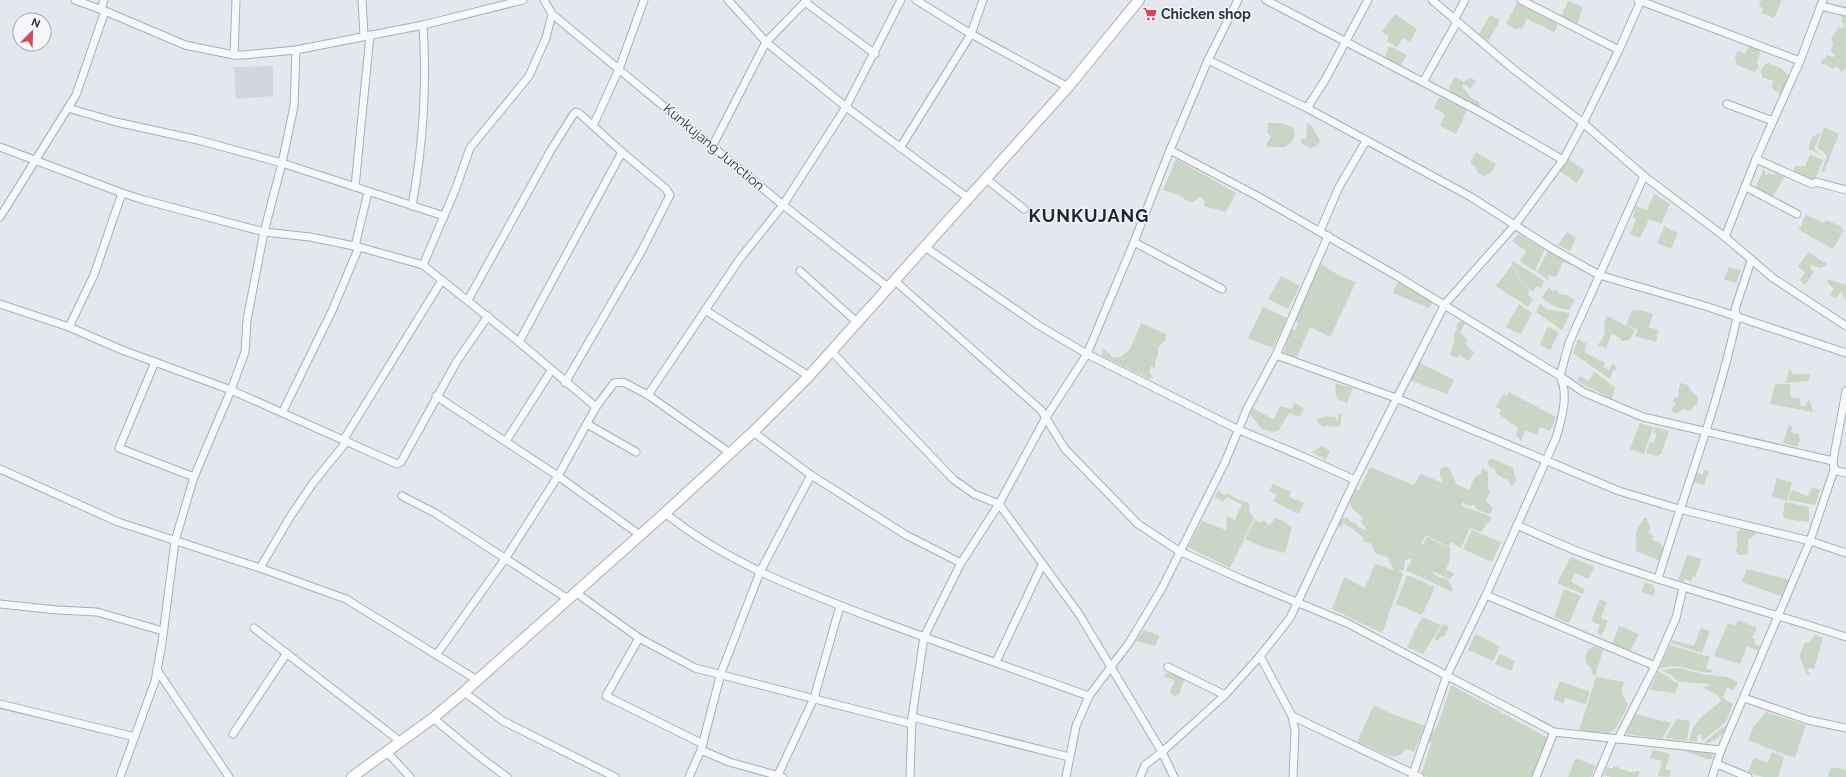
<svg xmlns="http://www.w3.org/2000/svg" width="1846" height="777" font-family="Raleway,sans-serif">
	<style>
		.built { fill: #d2d6de }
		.green { fill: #c9d6c5 }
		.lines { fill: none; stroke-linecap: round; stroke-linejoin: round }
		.street-casing { stroke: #a9aeb7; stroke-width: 9 }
		.secondary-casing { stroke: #a9aeb7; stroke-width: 12 }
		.street { stroke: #f7f8fa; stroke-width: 7 }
		.secondary { stroke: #fff; stroke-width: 10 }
		.labels { text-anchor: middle; stroke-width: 3; stroke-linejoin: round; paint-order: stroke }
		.poi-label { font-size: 14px; font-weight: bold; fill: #2b3445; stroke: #f4f6f9; text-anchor: start }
		.street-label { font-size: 14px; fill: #2b3445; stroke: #f4f6f9 }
		.district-label { font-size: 18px; font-weight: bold; letter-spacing: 1px; fill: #1d2536; stroke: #f4f6f9 }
	</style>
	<rect width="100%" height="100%" fill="#e4e7ec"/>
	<polygon class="built" points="273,66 273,96 236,99 234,67"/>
	<g class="green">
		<polygon points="1761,0 1782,0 1774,18 1762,13 1763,8 1759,7"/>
		<polygon points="1568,1 1583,7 1577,25 1561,17"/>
		<polygon points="1517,3 1558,24 1554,33 1540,24 1539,25 1527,19 1522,29 1519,27 1517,30 1506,24"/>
		<polygon points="1395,14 1417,29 1410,42 1403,38 1397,47 1387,41 1389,36 1382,32"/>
		<polygon points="1490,15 1500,20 1488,41 1479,34"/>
		<polygon points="1842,16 1846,16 1846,68 1842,72 1836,66 1833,69 1827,65 1821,64 1821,62 1827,55 1833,57 1835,56 1831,51 1833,43 1831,39 1838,28 1845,27 1841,20"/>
		<polygon points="1753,45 1761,50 1757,61 1759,68 1754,72 1737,65 1735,56 1738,51 1745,54 1749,46"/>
		<polygon points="1389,46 1407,55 1400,67 1384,59"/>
		<polygon points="1767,63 1781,68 1790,77 1781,94 1773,90 1772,86 1774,81 1762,77 1761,70"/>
		<polygon points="1455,77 1464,82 1469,78 1475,80 1476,82 1470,88 1464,84 1462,86 1471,98 1479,102 1480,108 1477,110 1465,109 1467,110 1456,134 1440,126 1445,114 1434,108 1439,97 1462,107 1449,94 1450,86"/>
		<path d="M1268 123H1281L1292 127C1298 136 1293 142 1285 147H1268L1266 144 1271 137 1267 132Z"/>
		<polygon points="1307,123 1311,125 1320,141 1319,144 1311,148 1301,143 1301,139 1306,139"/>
		<path d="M1823 127 1839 134 1824 172 1821 171 1827 157 1824 152 1818 149C1817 141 1824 135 1823 127Z"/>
		<polygon points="1821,133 1814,149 1822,155 1808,149 1812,137"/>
		<polygon points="1476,152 1496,164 1491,173 1487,174 1486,177 1477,172 1476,167 1470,163"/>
		<polygon points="1810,155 1823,160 1814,181 1793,172 1795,166 1805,166"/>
		<path d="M1176 159 1236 193 1226 212 1204 206 1205 201 1200 197 1193 202C1184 201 1184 197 1179 195 1173 193 1169 192 1163 190Z"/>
		<polygon points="1568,159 1585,170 1577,183 1560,171"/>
		<polygon points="1764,168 1766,175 1769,173 1774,175 1775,173 1784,177 1773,197 1756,187"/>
		<polygon points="1654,194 1670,204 1661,224 1649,219 1640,238 1630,234 1636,219 1633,218 1636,206 1647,210"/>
		<polygon points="1806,215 1824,223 1826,220 1842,227 1841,228 1844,230 1833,249 1798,229 1802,226 1802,222"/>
		<polygon points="1665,225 1667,228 1678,233 1671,249 1657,243"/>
		<polygon points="1567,232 1576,238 1570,251 1558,245"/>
		<polygon points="1519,234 1545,249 1535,271 1520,261 1526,251 1512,241"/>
		<polygon points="1548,251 1575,265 1575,266 1563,262 1556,277 1547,275 1550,281 1537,272"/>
		<polygon points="1808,252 1827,264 1821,268 1811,265 1810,269 1814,272 1805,285 1800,280 1805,272 1798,267"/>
		<path d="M1513 261 1544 281 1541 288 1537 286 1533 291C1521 287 1517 272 1511 262Z"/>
		<polygon points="1321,264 1340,276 1356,282 1330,337 1310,327 1297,357 1284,353 1286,344 1292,330 1296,330 1298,322 1294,319 1295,313"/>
		<polygon points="1512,265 1519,279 1529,291 1528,295 1533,299 1528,307 1496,286"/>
		<polygon points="1729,267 1741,270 1736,283 1724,279"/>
		<polygon points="1281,276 1300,286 1288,309 1268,299"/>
		<polygon points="1829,279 1846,285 1846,299 1842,297 1844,294 1841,292 1835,298 1830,295 1834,289 1827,282"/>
		<polygon points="1398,281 1433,302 1429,308 1393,293"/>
		<path d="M1549 287 1553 292 1556 289 1559 294 1567 295 1575 300 1569 310C1559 308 1549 306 1542 297Z"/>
		<polygon points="1519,304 1532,313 1521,334 1515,332 1506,327"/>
		<polygon points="1540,304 1546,309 1570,313 1562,330 1536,312"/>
		<polygon points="1263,307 1287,318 1273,348 1248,338"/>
		<polygon points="1632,310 1645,311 1653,314 1649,327 1658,330 1656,342 1635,336 1638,330 1626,325"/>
		<path d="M1607 316 1635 330C1631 338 1630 341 1621 341L1620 338 1612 334 1606 348 1598 345 1605 334 1604 324Z"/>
		<polygon points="1460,321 1465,323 1460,333 1467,339 1467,346 1474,352 1469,361 1459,355 1457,358 1450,355 1454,341 1454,334 1457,330 1456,326"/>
		<polygon points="1141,323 1166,334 1166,339 1158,348 1158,357 1155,361 1155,368 1151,366 1149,372 1152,377 1149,379 1102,356 1103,349 1109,353 1113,358 1122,356 1130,349"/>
		<polygon points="1548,326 1559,333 1550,350 1540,345"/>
		<polygon points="1578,339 1587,344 1584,352 1605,363 1603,367 1609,370 1613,363 1616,367 1616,370 1613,370 1610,379 1573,353"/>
		<polygon points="1418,362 1454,380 1447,394 1410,380"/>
		<polygon points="1790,368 1793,374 1811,374 1808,381 1785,383"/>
		<polygon points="1594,372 1615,387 1612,399 1577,381 1580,376 1589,381"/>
		<polygon points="1336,383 1353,388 1347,403 1337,399 1335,389"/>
		<polygon points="1680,383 1688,385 1690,390 1698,397 1697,405 1694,405 1691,411 1684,409 1675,414 1671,410 1676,404 1673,402 1675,397 1678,397"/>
		<polygon points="1775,384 1790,384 1791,398 1799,398 1801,406 1806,406 1809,399 1813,412 1770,404"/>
		<polygon points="1509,392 1556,417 1550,431 1540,427 1537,435 1525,430 1521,441 1516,435 1518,428 1499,414 1501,410 1496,407 1503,394 1507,396"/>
		<polygon points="1294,403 1304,408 1300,417 1289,413 1279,430 1274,432 1262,429 1250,414 1253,408 1274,420 1280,406 1292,409"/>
		<polygon points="1339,414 1342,414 1340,427 1327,426 1324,427 1320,425 1316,419 1327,416 1336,417 1337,422"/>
		<polygon points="1640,423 1653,427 1644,454 1630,449"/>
		<polygon points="1789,424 1793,428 1791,432 1799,434 1800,440 1797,447 1783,443"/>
		<polygon points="1655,427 1669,431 1661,454 1657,456 1646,453 1650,442 1653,443 1657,434 1653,432"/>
		<polygon points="1322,446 1330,451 1325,461 1323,458 1312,452"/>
		<polygon points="1491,458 1513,468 1516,481 1513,485 1511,486 1508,480 1497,475 1495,469 1489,466 1487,462"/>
		<path d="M1446 466 1450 469 1456 484 1469 490 1475 477 1481 474 1482 468 1488 472V488L1490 492 1486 500 1493 509 1491 513 1488 514 1476 509 1474 504 1470 506 1462 502V506L1492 517 1481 532 1470 528 1461 548 1451 542 1449 547 1426 535 1421 543 1423 545 1427 537 1450 548V559L1446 570 1455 574 1449 579 1430 570 1435 575 1448 580 1453 589 1452 592 1406 570 1412 559 1409 558 1405 561 1404 570 1399 571 1403 574 1382 633 1332 609 1344 577 1365 588 1375 564 1394 570 1387 557 1375 553 1372 544 1363 541 1364 538C1362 535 1347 525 1343 523L1342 527 1338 526V524L1341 518H1348L1351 522 1356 523 1357 526 1365 530 1366 527 1361 522 1363 518 1353 509 1348 500 1354 490H1359L1370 467 1414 485 1420 474 1443 483 1440 476V469Z"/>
		<polygon points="1704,470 1709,471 1704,485 1693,482 1697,473 1703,475"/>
		<polygon points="1777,478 1792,483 1787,501 1772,496"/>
		<polygon points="1273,484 1291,492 1289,497 1304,503 1299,514 1273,501 1277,494 1269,491"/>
		<polygon points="1812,487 1820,490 1815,505 1788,500 1792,490 1808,496"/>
		<polygon points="1218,490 1224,495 1228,493 1236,499 1249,503 1250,513 1254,518 1230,568 1188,547 1202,521 1226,530 1227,516 1235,520 1242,504 1226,497 1223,502 1215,497"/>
		<polygon points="1785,502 1809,507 1809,522 1785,519 1783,515"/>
		<polygon points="1256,518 1258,522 1264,521 1269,525 1276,518 1292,526 1285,553 1263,547 1245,539"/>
		<polygon points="1644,518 1646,518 1651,529 1648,531 1653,536 1652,540 1659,542 1665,548 1660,561 1636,551 1636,532"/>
		<polygon points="1742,528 1758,532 1748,540 1748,554 1738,555 1735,549 1737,547 1737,532"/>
		<polygon points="1472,530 1501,542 1492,562 1463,549"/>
		<polygon points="1687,555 1702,559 1695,577 1693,576 1691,581 1685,579 1683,582 1678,580"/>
		<polygon points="1571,557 1594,567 1589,579 1575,573 1571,582 1585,589 1583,594 1557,583"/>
		<polygon points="1747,569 1790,580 1783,597 1742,582"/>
		<polygon points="1407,575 1435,587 1422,615 1396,604"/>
		<polygon points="1645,582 1653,585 1655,591 1653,596 1641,592"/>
		<polygon points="1564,589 1581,596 1569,623 1554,617"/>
		<polygon points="1600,599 1607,602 1601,618 1608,621 1602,635 1597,633 1600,625 1591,621"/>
		<polygon points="1422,617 1441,625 1423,654 1407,647"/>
		<polygon points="1738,620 1757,628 1752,638 1756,640 1754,644 1760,646 1758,651 1747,646 1740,664 1714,656 1728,623 1735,626"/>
		<polygon points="1443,624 1449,627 1444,637 1441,636 1438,641 1434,639"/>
		<polygon points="1619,626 1639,634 1630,651 1612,643"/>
		<polygon points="1701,628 1710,631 1702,653 1671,643 1673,640 1694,646"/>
		<polygon points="1144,630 1160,636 1155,646 1136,641"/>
		<polygon points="1475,634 1500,646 1493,661 1468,650"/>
		<polygon points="1814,635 1823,638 1814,669 1810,668 1807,670 1811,676 1807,674 1799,656 1805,642 1810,642"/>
		<polygon points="1670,645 1710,657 1706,669 1713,670 1711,673 1701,672 1678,666 1659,668"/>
		<polygon points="1594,646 1603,650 1595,676 1592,674 1592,669 1587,664 1585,657 1588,650"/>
		<polygon points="1500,654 1515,661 1511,671 1495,664"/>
		<path d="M1680 668 1701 674 1727 677 1738 682 1733 691 1727 687 1723 698 1733 704 1726 722 1702 741V734L1697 736V742L1689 741C1694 718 1705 715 1721 701L1718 695 1703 688 1712 684 1678 682 1673 676 1661 670Z"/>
		<path d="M1658 671C1666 675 1671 680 1679 684L1675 693 1650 690Z"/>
		<polygon points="1166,673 1178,674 1185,678 1179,694 1175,696 1171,694 1170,690 1175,682 1171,679 1166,678 1164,676"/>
		<path d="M1596 677 1624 682 1621 690 1628 706C1611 739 1615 734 1579 731Z"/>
		<polygon points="1560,681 1590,692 1586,704 1566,698 1563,703 1553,699"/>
		<polygon points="1451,685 1548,738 1533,777 1428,777 1421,774 1431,744 1428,741 1430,734 1437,727"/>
		<path d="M1374 705C1390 715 1408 719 1425 726L1414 752 1406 748 1402 754 1392 757 1357 742Z"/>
		<polygon points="1766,712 1806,725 1795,757 1785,755 1748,740 1754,726"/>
		<polygon points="1635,714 1671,723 1662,739 1626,734"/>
		<path d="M1731 715 1734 716C1728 730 1720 740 1705 744V742L1728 723Z"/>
		<polygon points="1677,719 1690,721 1687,741 1665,738"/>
		<polygon points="1653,750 1670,754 1665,769 1671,771 1669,777 1658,776 1662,761 1650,758"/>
		<polygon points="1684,751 1710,752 1713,755 1712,759 1707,759"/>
		<polygon points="1772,752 1784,757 1778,777 1763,777 1748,772 1754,758 1767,763"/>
		<polygon points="1576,758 1595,766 1591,777 1568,777"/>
		<polygon points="1614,766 1630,772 1640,771 1638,777 1611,777 1604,775 1607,767 1612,769"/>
		<polygon points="1831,767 1846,770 1846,777 1828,777"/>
	</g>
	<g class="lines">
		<defs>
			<g id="street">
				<polyline points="75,0 105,11 185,45 234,55 244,55 296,50 423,25 523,0"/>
				<polyline points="362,0 364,35"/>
				<polyline points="544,0 552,14 783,205 889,288"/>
				<polyline points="728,0 766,42 846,107 968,198"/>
				<polyline points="916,0 971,34 1068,87"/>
				<polyline points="1266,0 1482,113 1563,160"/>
				<polyline points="1432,0 1512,68 1583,123 1644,176 1725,237 1773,278 1846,326"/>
				<polyline points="1521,0 1619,50"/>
				<polyline points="1638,0 1800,61"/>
				<polyline points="805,2 875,54"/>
				<polyline points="1821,6 1846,12"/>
				<polyline points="101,9 104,0"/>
				<polyline points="1454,20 1465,0"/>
				<polyline points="234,55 236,0"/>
				<polyline points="1208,60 1307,108 1471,197 1551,248 1599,275 1705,306 1846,353"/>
				<polyline points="1423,82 1457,22"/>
				<polyline points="1727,104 1773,121"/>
				<polyline points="68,108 116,122 198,140 282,163 444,216"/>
				<polyline points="1307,108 1325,80 1368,0"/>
				<polyline points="593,126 619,69 644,0"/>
				<polyline points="713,145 766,42 807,0"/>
				<polyline points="0,147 122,193 144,200 264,232 310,237 359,247 423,265 519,342 596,407 614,383 623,382 648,395 730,453"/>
				<polyline points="900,148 971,34 983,0"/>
				<polyline points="1170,150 1259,197 1397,276 1560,376 1583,392 1643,417 1833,461"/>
				<polyline points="1756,159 1812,184 1816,182 1846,190"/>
				<polyline points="985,178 1024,209"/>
				<polyline points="355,187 370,35"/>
				<polyline points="1746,187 1797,214"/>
				<path d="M412 206C423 146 427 85 423 25"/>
				<polyline points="0,217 76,95 105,11"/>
				<polyline points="1320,231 1339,187 1366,141"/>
				<polyline points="1725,237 1756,159 1800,61 1823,0"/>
				<polyline points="1134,242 1222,289"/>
				<polyline points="355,246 368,192"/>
				<polyline points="925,247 1038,325 1087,354 1237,429 1304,457 1355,480"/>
				<polyline points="423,265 456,188 470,148 529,76 546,38 552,14"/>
				<polyline points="800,271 858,323"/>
				<polyline points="895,281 1041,410 1065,449 1138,524 1179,551 1241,579 1347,623 1554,732 1721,750"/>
				<polyline points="468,300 551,150 573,115 576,112 579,113 622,152 666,189 670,195 640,254 565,383"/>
				<polyline points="0,304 69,327 122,350 231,390 397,464 401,462 457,361 488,316"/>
				<polyline points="705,310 809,376"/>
				<polyline points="69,327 94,275 122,193"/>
				<polyline points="519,342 622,152"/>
				<polyline points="832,352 953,479 974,494 999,504 1079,614 1162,752 1174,777"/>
				<polyline points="1276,355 1328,236"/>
				<polyline points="155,362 119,448 194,477"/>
				<polyline points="648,395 739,260 783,205 846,107 901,0"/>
				<polyline points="436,396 558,476 640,535"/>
				<polyline points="283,411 332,311 359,247"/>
				<polyline points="587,424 636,452"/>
				<polyline points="753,432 811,475 906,535 961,563"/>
				<polyline points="344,439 442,280"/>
				<polyline points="506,441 551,371"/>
				<polyline points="0,469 118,522 260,568 346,599 477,680"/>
				<polyline points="1834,470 1846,473"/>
				<polyline points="402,496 435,513 568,599"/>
				<path d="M665 513C727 563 804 592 878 620 948 646 1019 671 1089 696"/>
				<path d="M1517 525C1542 536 1567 548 1593 557 1676 587 1762 610 1846 637"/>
				<polyline points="260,568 290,517 313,483 347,441"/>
				<path d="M1658 579C1684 492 1718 407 1737 317L1735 309 1751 261"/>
				<polyline points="575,592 639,638 695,668 912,724"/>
				<polyline points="1486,595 1655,666"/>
				<polyline points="0,604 57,610 97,612 163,631"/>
				<polyline points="254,628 401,742"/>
				<polyline points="639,638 606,696 703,744"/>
				<polyline points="437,654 505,559 558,476 596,407"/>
				<polyline points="1260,656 1292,716 1295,731 1293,777"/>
				<polyline points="996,662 1042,565"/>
				<polyline points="1168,667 1225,695"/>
				<polyline points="157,670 229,777"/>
				<polyline points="464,692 503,721 615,777"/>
				<polyline points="1744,698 1808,720 1846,728"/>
				<polyline points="0,704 135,737"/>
				<polyline points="1292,716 1420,777"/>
				<polyline points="912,717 1069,757"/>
				<polyline points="433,718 480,757 507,777"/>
				<polyline points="233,734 287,653"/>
				<polyline points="1618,739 1655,666 1676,618 1683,588"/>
				<polyline points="701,750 729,762 783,777"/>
				<polyline points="387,752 410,777"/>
				<polyline points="1717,764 1748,777"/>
				<polyline points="120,777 155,681 162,643 175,541 194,477 231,390 245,352 247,320 264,232 282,163 294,106 296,50"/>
				<polyline points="689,777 701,750 721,673 760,572 811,475"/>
				<polyline points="777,777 814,698 840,606"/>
				<polyline points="910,777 912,717 924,637 961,563 999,504 1045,419 1087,354 1134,242 1170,150 1208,60 1238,0"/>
				<polyline points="1066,777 1076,726 1089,696 1129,643 1162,588 1225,462 1247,409 1276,355 1396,398 1619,491 1679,509 1810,541 1846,553"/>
				<polyline points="1140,777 1145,765 1162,752 1225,695 1260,656 1290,618 1355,480 1445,304 1515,225 1563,160 1583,123 1619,50 1641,0"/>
				<path d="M1412 777 1447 675 1486 595 1556 438C1562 418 1569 395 1560 376L1569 343 1644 176"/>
				<polyline points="1536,777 1554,732"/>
				<polyline points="1597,777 1613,739"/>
				<polyline points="1712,777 1721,750 1810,541 1834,470 1833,461 1846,391"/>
			</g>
			<polyline id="secondary" points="352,777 433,718 464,692 665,513 753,432 809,376 1068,87 1139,0"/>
		</defs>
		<use href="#street" class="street-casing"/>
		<use href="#secondary" class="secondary-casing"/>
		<use href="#street" class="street"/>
		<use href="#secondary" class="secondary"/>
	</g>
	<defs>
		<symbol id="supermarket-bare" viewBox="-9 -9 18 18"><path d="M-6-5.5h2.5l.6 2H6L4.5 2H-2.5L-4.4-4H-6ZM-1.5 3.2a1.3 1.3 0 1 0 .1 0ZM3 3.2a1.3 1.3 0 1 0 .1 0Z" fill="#d1495b" stroke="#f4f6f9" stroke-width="2.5" paint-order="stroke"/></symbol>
	</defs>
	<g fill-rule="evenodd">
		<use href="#supermarket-bare" x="1140" y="4" width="20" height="20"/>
	</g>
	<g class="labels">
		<g class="poi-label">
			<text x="1161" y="19">Chicken shop</text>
		</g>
		<g class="street-label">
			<text transform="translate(714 147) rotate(40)" y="5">Kunkujang Junction</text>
		</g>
		<g class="district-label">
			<text x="1089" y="222">KUNKUJANG</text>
		</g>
	</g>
	<g transform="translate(32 32) rotate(23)"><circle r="19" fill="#f4f6f9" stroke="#a4a8b1"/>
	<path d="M0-3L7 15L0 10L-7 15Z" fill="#d1495b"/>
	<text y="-6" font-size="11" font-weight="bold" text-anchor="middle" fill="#2b3445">N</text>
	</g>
</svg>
